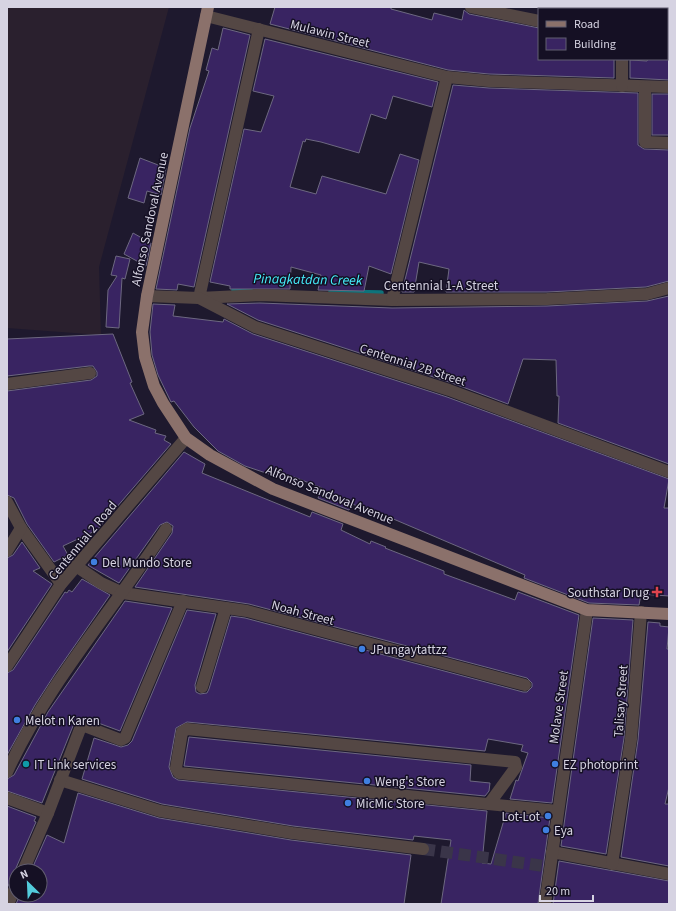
<svg xmlns="http://www.w3.org/2000/svg" width="676" height="911" font-family="'Source Sans 3',sans-serif">
	<style>
		.industrial { fill: #2a202e }
		.lines { fill: none; stroke-linecap: round; stroke-linejoin: round }
		.stream { stroke: #0d737b; stroke-width: 5.5 }
		.building { fill: #392462; stroke: #6d6881 }
		.minor-tunnel { stroke: #3a3549; stroke-width: 12; stroke-dasharray: 12 6; stroke-linecap: butt }
		.minor { stroke: #544744; stroke-width: 12 }
		.major { stroke: #8b716b; stroke-width: 12 }
		.shop-dot { fill: #3f7fe0; stroke: #151024; stroke-width: 1.5 }
		.health-dot { fill: #e0444e; stroke: #151024; stroke-width: 1.5 }
		.culture-dot { fill: #0f9aa8; stroke: #151024; stroke-width: 1.5 }
		.labels { text-anchor: middle; stroke-width: 3; stroke-linejoin: round; paint-order: stroke }
		.street-label { font-size: 13px; fill: #d6d3e2; stroke: #151024 }
		.poi-label { font-size: 13px; fill: #d6d3e2; stroke: #151024; text-anchor: start }
		.water-label { font-size: 14px; font-style: italic; fill: #46f0fd; stroke: #151024 }
	</style>
	<rect width="100%" height="100%" fill="#1e192e"/>
	<polygon class="industrial" points="7,7 169,7 99,267 101,335 7,328"/>
	<g class="lines">
		<g class="stream">
			<polyline points="234,290 250,290"/>
			<polyline points="331,292 381,293"/>
		</g>
	</g>
	<g class="building">
		<polygon points="275,7 391,7 391,9 432,20 434,13 462,20 464,10 469,14 539,28 539,59 614,59 614,78 489,74 448,70 270,24"/>
		<polygon points="223,28 250,35 194,287 178,284 177,290 156,289 190,128 209,71 206,70 212,48 218,50"/>
		<polygon points="265,39 438,82 432,107 393,96 386,119 371,114 359,153 321,142 306,139 305,142 303,141 290,187 316,194 322,176 386,194 400,154 419,160 391,274 369,266 364,291 318,290 321,275 291,267 290,289 230,289 230,286 210,282 244,129 261,132 274,96 253,91"/>
		<polygon points="648,59 669,59 669,80 630,78 630,60 647,61"/>
		<polygon points="453,85 489,88 638,93 638,145 644,149 669,150 669,281 646,287 547,292 446,292 449,269 419,262 414,292 402,292"/>
		<rect x="652" y="94" width="17" height="41"/>
		<polygon points="140,158 166,168 161,195 147,191 144,203 128,198"/>
		<polygon points="133,233 151,243 146,266 124,254"/>
		<polygon points="116,256 130,259 125,279 122,278 119,328 106,327 108,290 117,276 111,275"/>
		<polygon points="669,296 669,464 558,423 559,396 557,396 556,360 523,359 508,404 452,383 258,320 227,304 260,303 392,308 547,306 647,301"/>
		<polygon points="153,304 175,305 173,316 223,322 224,319 253,334 447,397 669,479 664,508 669,508 669,596 641,594 639,605 589,603 524,578 525,575 384,515 352,504 349,510 318,498 322,488 294,477 293,482 245,466 218,451 194,427 174,401 171,402 158,375 152,355 150,332"/>
		<polygon points="113,334 132,382 130,383 144,414 129,420 156,430 155,433 166,436 164,440 171,444 97,530 63,546 68,555 54,562 27,524 14,498 7,495 7,391 91,380 97,376 97,372 93,366 89,366 7,376 7,339"/>
		<polygon points="184,452 205,464 202,473 310,517 312,512 343,524 341,530 370,544 371,541 386,547 385,548 444,571 444,574 515,600 518,592 579,615 552,803 510,799 516,780 518,781 528,753 521,751 523,745 488,739 485,751 187,722 176,728 169,767 173,777 178,780 487,811 482,863 491,864 506,813 550,818 538,904 441,904 451,840 414,836 413,840 293,826 162,804 82,779 94,738 121,747 128,745 132,741 187,610 216,614 195,685 196,692 200,694 207,693 209,689 231,616 245,618 523,692 527,692 532,687 532,683 527,678 249,604 135,587 172,533 173,526 167,522 160,525 119,583 91,567 88,565"/>
		<polygon points="22,542 40,568 33,571 52,584 7,652 7,558 13,555"/>
		<polygon points="82,579 110,595 55,674 35,705 7,755 7,673 13,670 65,592 67,593 69,590 72,592"/>
		<polygon points="125,601 172,608 120,731 90,720 81,719 73,726 42,803 7,791 7,779 14,775 48,712"/>
		<polygon points="593,618 633,620 624,738 606,854 561,846"/>
		<polygon points="648,622 660,623 660,626 669,627 667,649 669,649 669,787 665,804 669,804 669,866 621,857 638,740"/>
		<polygon points="189,737 471,765 470,781 490,783 489,791 485,796 184,766"/>
		<polygon points="78,793 159,818 291,840 411,855 404,904 16,904 20,895 40,895 40,871 31,871 47,835 64,843"/>
		<polygon points="7,806 36,817 34,821 36,822 16,868 16,879 11,880 7,888"/>
		<polygon points="559,861 669,881 669,904 553,904"/>
	</g>
	<g class="lines">
		<polyline class="minor-tunnel" points="423,849 544,866"/>
		<g class="minor">
			<polyline points="471,7 539,21"/>
			<polyline points="623,9 623,7"/>
			<polyline points="206,16 447,77 489,81 669,87"/>
			<polyline points="259,29 199,298 260,295 392,300 547,299 647,294 669,288"/>
			<polyline points="667,37 669,37"/>
			<polyline points="622,59 622,86"/>
			<polyline points="645,87 645,142 669,143"/>
			<polyline points="147,296 199,298 255,327 449,390 669,472"/>
			<polyline points="392,300 447,77"/>
			<polyline points="7,384 90,373"/>
			<polyline points="7,502 21,528 61,584"/>
			<polyline points="7,551 21,528"/>
			<polyline points="76,566 101,583 123,593 247,611 525,685"/>
			<polyline points="7,666 61,584 186,438"/>
			<polyline points="202,687 226,608"/>
			<path d="M7 772C47 684 113 610 166 529"/>
			<polyline points="60,780 160,811 292,833 423,849"/>
			<polyline points="7,798 48,813"/>
			<polyline points="489,804 516,767 515,762 187,729 182,732 176,768 179,773 558,811"/>
			<polyline points="552,852 669,874"/>
			<polyline points="612,864 631,739 641,612"/>
			<polyline points="23,871 48,813 80,729 83,726 87,727 121,740 125,738 183,601"/>
			<polyline points="8,904 16,886"/>
			<polyline points="545,904 587,610"/>
		</g>
		<polyline class="major" points="208,7 147,296 142,332 145,357 154,386 163,403 186,438 210,455 273,489 587,610 669,614"/>
	</g>
	<g class="shop-dot">
		<circle cx="94" cy="562" r="4"/>
		<circle cx="362" cy="649" r="4"/>
		<circle cx="17" cy="720" r="4"/>
		<circle cx="555" cy="764" r="4"/>
		<circle cx="367" cy="781" r="4"/>
		<circle cx="348" cy="803" r="4"/>
		<circle cx="548" cy="816" r="4"/>
		<circle cx="546" cy="830" r="4"/>
	</g>
	<path class="health-dot" d="M655 586h4v4h4v4h-4v4h-4v-4h-4v-4h4z"/>
	<circle class="culture-dot" cx="26" cy="764" r="4"/>
	<g class="labels">
		<g class="street-label">
			<text transform="translate(330 33) rotate(14)" y="5">Mulawin Street</text>
			<text transform="translate(149 219) rotate(-78)" y="5">Alfonso Sandoval Avenue</text>
			<text x="441" y="290">Centennial 1-A Street</text>
			<text transform="translate(413 364) rotate(18)" y="5">Centennial 2B Street</text>
			<text transform="translate(330 494) rotate(22)" y="5">Alfonso Sandoval Avenue</text>
			<text transform="translate(82 540) rotate(-50)" y="5">Centennial 2 Road</text>
			<text transform="translate(303 612) rotate(15)" y="5">Noah Street</text>
			<text transform="translate(620 701) rotate(-86)" y="5">Talisay Street</text>
			<text transform="translate(558 707) rotate(-82)" y="5">Molave Street</text>
		</g>
		<g class="poi-label">
			<text x="102" y="567">Del Mundo Store</text>
			<text x="649" y="597" text-anchor="end">Southstar Drug</text>
			<text x="370" y="654">JPungaytattzz</text>
			<text x="25" y="725">Melot n Karen</text>
			<text x="34" y="769">IT Link services</text>
			<text x="563" y="769">EZ photoprint</text>
			<text x="375" y="786">Weng's Store</text>
			<text x="356" y="808">MicMic Store</text>
			<text x="540" y="821" text-anchor="end">Lot-Lot</text>
			<text x="554" y="835">Eya</text>
		</g>
		<g class="water-label">
			<text transform="translate(308 279) rotate(1)" y="5">Pinagkatdan Creek</text>
		</g>
	</g>
	<rect width="676" height="911" fill="none" stroke="#d6d3e2" stroke-width="16"/>
	<rect x="538" y="8" width="130" height="52" fill="#151024" stroke="#625e70"/>
	<rect x="546" y="21" width="20" height="6" fill="#8b716b" stroke="#625e70"/>
	<text x="574" y="28" font-size="12" fill="#d6d3e2">Road</text>
	<rect x="546" y="38" width="20" height="12" fill="#392462" stroke="#625e70"/>
	<text x="574" y="48" font-size="12" fill="#d6d3e2">Building</text>
	<g transform="translate(28 883) rotate(336)"><circle r="19" fill="#151024" stroke="#625e70"/>
	<path d="M0-3L7 15L0 10L-7 15Z" fill="#53cbdb"/>
	<text y="-6" font-size="11" font-weight="bold" text-anchor="middle" fill="#d6d3e2">N</text>
	</g>
	<path d="M540 895v6h53v-6" fill="none" stroke="#d6d3e2" stroke-width="2"/>
	<text x="546" y="895" font-size="12" fill="#d6d3e2" stroke="#151024" stroke-width="3" paint-order="stroke">20 m</text>
</svg>
